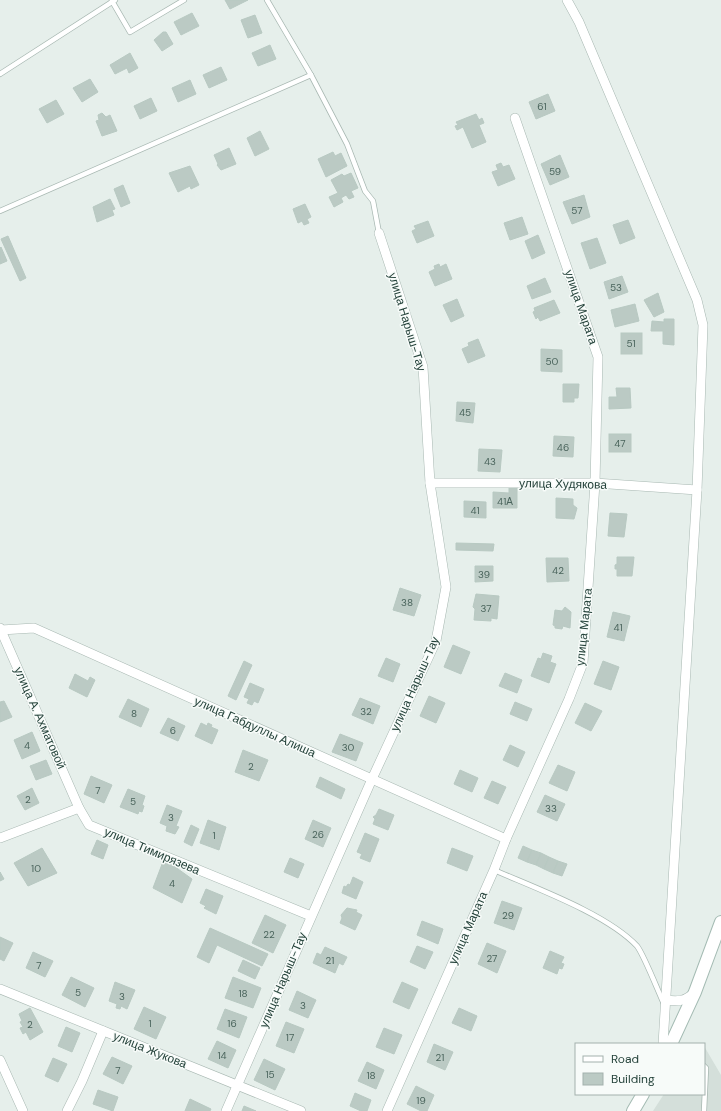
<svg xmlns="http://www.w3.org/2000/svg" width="721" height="1111" font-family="'DM Sans',sans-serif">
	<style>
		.built { fill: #d4dfda }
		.building { fill: #bbcac4; stroke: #b8c9c2 }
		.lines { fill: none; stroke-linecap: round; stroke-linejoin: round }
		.service-casing { stroke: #a8b8b2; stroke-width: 6 }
		.minor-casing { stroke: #a8b8b2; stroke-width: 10 }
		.secondary-casing { stroke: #a4bbb3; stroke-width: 14 }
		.service { stroke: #fff; stroke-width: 4.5 }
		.minor { stroke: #fff; stroke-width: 9 }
		.secondary { stroke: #fff; stroke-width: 12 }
		.labels { text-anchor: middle; stroke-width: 3; stroke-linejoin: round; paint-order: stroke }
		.number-label { font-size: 10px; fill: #4a645c }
		.street-label { font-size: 12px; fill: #24423a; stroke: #f7fbf9 }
	</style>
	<rect width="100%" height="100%" fill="#e6efeb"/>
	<polygon class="built" points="704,1046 721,1075 721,1111 653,1111 664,1094 704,1094"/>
	<g class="building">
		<polygon points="225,0 248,0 230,9"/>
		<polygon points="192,13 199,26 181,35 174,22"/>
		<polygon points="255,15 262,33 248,38 241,20"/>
		<polygon points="163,32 166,32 173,44 162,51 154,40"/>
		<polygon points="270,45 276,59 258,66 252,53"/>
		<polygon points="130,53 138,68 129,73 127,68 115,74 110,65"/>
		<polygon points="221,67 227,80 209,88 203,75"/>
		<polygon points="90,79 98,92 82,102 73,88"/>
		<polygon points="190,80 196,94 178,102 172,88"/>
		<polygon points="548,94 555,111 536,119 529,102"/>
		<polygon points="151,98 157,111 140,119 134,106"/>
		<polygon points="56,100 64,114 47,123 39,109"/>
		<polygon points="102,113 106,117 110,115 117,131 102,136 96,121 99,120 98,115"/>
		<polygon points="476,114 479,120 482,118 484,123 479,125 486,142 472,148 463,127 457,130 455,126 458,125 456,122"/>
		<polygon points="260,131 269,149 255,156 247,138"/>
		<polygon points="229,148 236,164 221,170 217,165 218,164 214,155"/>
		<polygon points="333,152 335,156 341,153 347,166 326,177 318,159"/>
		<polygon points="560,155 569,177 550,185 541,164"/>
		<polygon points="501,163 503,167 509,165 515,179 498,186 492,172 498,170 496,165"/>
		<polygon points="190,166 199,185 191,189 190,186 178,192 169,173"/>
		<polygon points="351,173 358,188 351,191 354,197 349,199 346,195 341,198 343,202 334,207 329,197 338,193 331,180 342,174 344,176"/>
		<polygon points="123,185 130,203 121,207 114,189"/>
		<polygon points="584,195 590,217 572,224 563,202"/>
		<polygon points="110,199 115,209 112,210 114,215 97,222 93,207"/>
		<polygon points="305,204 311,217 307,219 309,223 304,225 302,221 298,223 293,209"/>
		<polygon points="522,217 528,234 510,240 504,223"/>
		<polygon points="628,220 635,238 620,244 613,225"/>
		<polygon points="428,221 434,236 417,243 412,231 416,229 414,226"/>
		<polygon points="538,235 545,253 532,259 525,241"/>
		<polygon points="8,236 26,278 20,281 1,239"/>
		<polygon points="597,238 606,263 590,269 581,243"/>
		<polygon points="1,247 7,261 0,264 0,248"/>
		<polygon points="439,264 440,267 446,264 452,279 435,286 429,272 435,269 434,266"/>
		<polygon points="622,276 628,292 609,299 604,282"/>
		<polygon points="545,278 551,292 532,299 527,286"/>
		<polygon points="658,293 664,312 654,317 644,300"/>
		<polygon points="457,299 464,316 451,322 443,305"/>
		<polygon points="554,300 560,313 540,321 538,317 536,319 533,312 535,311 534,308"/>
		<polygon points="635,304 639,321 615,327 611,310"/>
		<polygon points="664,319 674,319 674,345 663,344 663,331 651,331 652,321 664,322"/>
		<rect x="621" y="333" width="21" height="21"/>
		<polygon points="478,339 485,356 468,363 462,349 469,346 468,343"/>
		<polygon points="541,349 562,350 562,372 541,371"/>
		<polygon points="563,384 579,384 578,398 574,398 574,402 563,402"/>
		<polygon points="616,388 630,388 631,408 609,409 609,397 617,397"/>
		<polygon points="457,402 475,403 473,423 456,421"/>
		<rect x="609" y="434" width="22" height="18"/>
		<polygon points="554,436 574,437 573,457 553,456"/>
		<polygon points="479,449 502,450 500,472 478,471"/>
		<polygon points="509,488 517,488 517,508 493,508 493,492 509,493"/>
		<polygon points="556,498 573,499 573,505 577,508 574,519 556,518"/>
		<polygon points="464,501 486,502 486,518 464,517"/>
		<polygon points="610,513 627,514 624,537 608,536"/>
		<polygon points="456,543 494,544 493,551 456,550"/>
		<polygon points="617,557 634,557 632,576 617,576 617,569 615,569 615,565 617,564"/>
		<polygon points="546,558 568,558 569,581 547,582"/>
		<polygon points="475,566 493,566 493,581 475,582"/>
		<polygon points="400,588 421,595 414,616 393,610"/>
		<polygon points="476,594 499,596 497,619 491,618 491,621 474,620 475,609 473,607"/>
		<polygon points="565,607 571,612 570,628 563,626 562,629 555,628 555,626 553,625 555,610 562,611"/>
		<polygon points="613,612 630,616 624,641 607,637"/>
		<polygon points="453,645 470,652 461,674 444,667"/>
		<polygon points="543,653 552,656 550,662 556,664 549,683 531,676 538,658 541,659"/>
		<polygon points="386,658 400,664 393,682 378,676"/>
		<polygon points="244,661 252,665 236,700 228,696"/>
		<polygon points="603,661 619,667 611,690 594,684"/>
		<polygon points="505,673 522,680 517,693 499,686"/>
		<polygon points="75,674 88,681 90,677 95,680 87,697 69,688"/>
		<polygon points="250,683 264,689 258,703 254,701 252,705 247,703 249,699 244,697"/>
		<polygon points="429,696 445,703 436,723 420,716"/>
		<polygon points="360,698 380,706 373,724 352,715"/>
		<polygon points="128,699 149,709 141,727 119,717"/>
		<polygon points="4,701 12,717 0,722 0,702"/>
		<polygon points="515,702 532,709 527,721 510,714"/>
		<polygon points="585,703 602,711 591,731 575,723"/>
		<polygon points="168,718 185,726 178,741 160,733"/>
		<polygon points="201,723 207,726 208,723 212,725 211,727 218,730 212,744 195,736"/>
		<polygon points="32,732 40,751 22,759 14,740"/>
		<polygon points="340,734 363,743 356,761 332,752"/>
		<polygon points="510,745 525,752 518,767 503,760"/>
		<polygon points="243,750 268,760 259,781 235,772"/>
		<polygon points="46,760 52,774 36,780 30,766"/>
		<polygon points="558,765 575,772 567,791 549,783"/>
		<polygon points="460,770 478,778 472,792 454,784"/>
		<polygon points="91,776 112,785 104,803 84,794"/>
		<polygon points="320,777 345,789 341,799 316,787"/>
		<polygon points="492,781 506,787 498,804 484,798"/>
		<polygon points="32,788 39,803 25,810 17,796"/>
		<polygon points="128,789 145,796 142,805 144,806 142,812 139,811 138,814 120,807"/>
		<polygon points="545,795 565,804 557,821 537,812"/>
		<polygon points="167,805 182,811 176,826 179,827 175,834 166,831 167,826 160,823"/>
		<polygon points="379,809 394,815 388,830 373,824 375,819 373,817 376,815"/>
		<polygon points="208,820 226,827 219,850 200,843"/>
		<polygon points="313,820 331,828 323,847 305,839"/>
		<polygon points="191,825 199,829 192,846 184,842"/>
		<polygon points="365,833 379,839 370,862 360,858 362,854 357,852"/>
		<polygon points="97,840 108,845 103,859 91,854"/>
		<polygon points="523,846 532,850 527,862 518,858"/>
		<polygon points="42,848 57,873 28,886 14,863"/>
		<polygon points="452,848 473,856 467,871 447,863"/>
		<polygon points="532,850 541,853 536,865 527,862"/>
		<polygon points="541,853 549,857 544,869 536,865"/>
		<polygon points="549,857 558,861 553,873 544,869"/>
		<polygon points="290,858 304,864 298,878 284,872"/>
		<polygon points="164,859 192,879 182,903 153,888"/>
		<polygon points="558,861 567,864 562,876 553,873"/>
		<polygon points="0,872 4,879 0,881"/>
		<polygon points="353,877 363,882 356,899 342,893 344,886 346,887 348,884 350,885"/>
		<polygon points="206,889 223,896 216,914 204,908 206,906 200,903"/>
		<polygon points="502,901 522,908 514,930 494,923"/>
		<polygon points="347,908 357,910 356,912 362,915 355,930 340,923 342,918 341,915"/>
		<polygon points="265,915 286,925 273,953 252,943"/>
		<polygon points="422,921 443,929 438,944 417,935"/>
		<polygon points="210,928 268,954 262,966 217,945 209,963 197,957"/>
		<polygon points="0,937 13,943 4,961 0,959"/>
		<polygon points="487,943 506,951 497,973 478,964"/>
		<polygon points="417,946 433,952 425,969 410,962"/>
		<polygon points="325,947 347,957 343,965 339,963 335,973 313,963 317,953 321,955"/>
		<polygon points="550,951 564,957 561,963 564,964 562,969 559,968 557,974 543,968"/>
		<polygon points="33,952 53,961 45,977 26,968"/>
		<polygon points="243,960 260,968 255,979 238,971"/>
		<polygon points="71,977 94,988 85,1007 62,995"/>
		<polygon points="233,977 261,988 253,1008 225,998"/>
		<polygon points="115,982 135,990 127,1009 121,1006 120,1009 116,1008 117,1004 109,1001"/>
		<polygon points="402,982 418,989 409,1009 393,1002"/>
		<polygon points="297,991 316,1000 308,1018 289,1010"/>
		<polygon points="144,1007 166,1017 156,1039 134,1029"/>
		<polygon points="30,1008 43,1032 30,1040 26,1032 23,1034 20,1028 23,1027 20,1022 22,1021 19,1014"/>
		<polygon points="459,1008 477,1016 471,1031 452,1023"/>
		<polygon points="225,1009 247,1017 239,1038 217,1029"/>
		<polygon points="286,1022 304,1029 294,1053 276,1046"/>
		<polygon points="66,1027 80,1033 72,1052 58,1046"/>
		<polygon points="384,1028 402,1035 394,1054 376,1047"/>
		<polygon points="217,1041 236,1050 228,1068 208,1059"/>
		<polygon points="434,1044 453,1052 445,1070 427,1062"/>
		<polygon points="112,1057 132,1066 123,1084 103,1074"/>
		<polygon points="53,1058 67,1064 58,1082 45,1076"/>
		<polygon points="264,1059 285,1069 275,1090 254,1080"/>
		<polygon points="367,1062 384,1070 376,1089 358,1081"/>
		<polygon points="416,1086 434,1095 427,1111 421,1111 407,1104"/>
		<polygon points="98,1090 118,1097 113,1111 93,1104"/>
		<polygon points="355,1093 371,1100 367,1111 361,1111 350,1106"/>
		<polygon points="190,1099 211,1109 210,1111 185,1111"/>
		<polygon points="244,1106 256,1111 242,1111"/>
	</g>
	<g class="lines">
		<defs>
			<g id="service">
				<polyline points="267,0 311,75 347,144 365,191 373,201 379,233"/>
				<polyline points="112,1 130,32 184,0"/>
				<polyline points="0,74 115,0"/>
				<polyline points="0,211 311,75"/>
				<path d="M494 870C535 888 607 914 637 946 644 955 658 991 664 1004"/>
				<polyline points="704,1066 706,1068 704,1111"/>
			</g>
			<g id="minor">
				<polyline points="567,0 579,22 697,300 703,325 697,490 663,1044"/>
				<polyline points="430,483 595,483 697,490"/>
				<polyline points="0,628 79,808 89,825 311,916"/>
				<polyline points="1,630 34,628 506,839"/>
				<polyline points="0,838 79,808"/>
				<polyline points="0,989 301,1111"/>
				<path d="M666 1000C678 1002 685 1001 694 993"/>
				<polyline points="0,1060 23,1111"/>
				<polyline points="67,1111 82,1081 103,1031"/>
				<polyline points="226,1111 372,779 436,641 446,587 430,483 423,367 379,233"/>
				<polyline points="387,1111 494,870 506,839 569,699 583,663 595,483 598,357 515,118"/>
			</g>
			<g id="secondary">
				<polyline points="671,1044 695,992 721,922"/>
				<polyline points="633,1111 643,1094"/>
			</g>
		</defs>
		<use href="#service" class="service-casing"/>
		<use href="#minor" class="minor-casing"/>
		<use href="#secondary" class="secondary-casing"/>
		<use href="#service" class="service"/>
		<use href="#minor" class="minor"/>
		<use href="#secondary" class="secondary"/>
	</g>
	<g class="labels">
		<g class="number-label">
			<text x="542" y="110">61</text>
			<text x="555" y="175">59</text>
			<text x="577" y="214">57</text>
			<text x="616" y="291">53</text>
			<text x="631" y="347">51</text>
			<text x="552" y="365">50</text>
			<text x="465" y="416">45</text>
			<text x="620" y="447">47</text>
			<text x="563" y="451">46</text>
			<text x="490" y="465">43</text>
			<text x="505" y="505">41А</text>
			<text x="475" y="514">41</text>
			<text x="558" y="574">42</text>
			<text x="484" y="578">39</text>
			<text x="407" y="606">38</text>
			<text x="486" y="612">37</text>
			<text x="618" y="631">41</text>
			<text x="366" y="715">32</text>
			<text x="134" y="717">8</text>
			<text x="173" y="734">6</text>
			<text x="27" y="749">4</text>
			<text x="348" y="751">30</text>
			<text x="251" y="770">2</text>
			<text x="98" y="794">7</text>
			<text x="28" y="803">2</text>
			<text x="133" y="805">5</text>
			<text x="551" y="812">33</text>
			<text x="171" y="821">3</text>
			<text x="318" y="838">26</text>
			<text x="214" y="839">1</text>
			<text x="36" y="872">10</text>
			<text x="172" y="887">4</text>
			<text x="508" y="919">29</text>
			<text x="269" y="938">22</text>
			<text x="492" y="962">27</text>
			<text x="330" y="964">21</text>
			<text x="39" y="969">7</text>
			<text x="78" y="996">5</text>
			<text x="243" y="997">18</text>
			<text x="122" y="1000">3</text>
			<text x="303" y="1009">3</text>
			<text x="150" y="1027">1</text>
			<text x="232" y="1027">16</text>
			<text x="30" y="1028">2</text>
			<text x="290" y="1041">17</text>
			<text x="222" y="1059">14</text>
			<text x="440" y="1061">21</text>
			<text x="118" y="1074">7</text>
			<text x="270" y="1078">15</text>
			<text x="371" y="1079">18</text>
			<text x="421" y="1104">19</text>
		</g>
		<g class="street-label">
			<text transform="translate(581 307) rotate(71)" y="4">улица Марата</text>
			<text transform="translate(407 322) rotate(73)" y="4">улица Нарыш-Тау</text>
			<text transform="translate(563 484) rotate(1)" y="4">улица Худякова</text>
			<text transform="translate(584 627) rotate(-84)" y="4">улица Марата</text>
			<text transform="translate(415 684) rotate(-66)" y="4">улица Нарыш-Тау</text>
			<text transform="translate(40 718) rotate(66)" y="4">улица А. Ахматовой</text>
			<text transform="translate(255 727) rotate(24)" y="4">улица Габдуллы Алиша</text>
			<text transform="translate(152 851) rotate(23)" y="4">улица Тимирязева</text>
			<text transform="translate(468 928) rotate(-66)" y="4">улица Марата</text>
			<text transform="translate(283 980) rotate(-67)" y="4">улица Нарыш-Тау</text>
			<text transform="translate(150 1050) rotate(22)" y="4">улица Жукова</text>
		</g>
	</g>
	<rect x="575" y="1043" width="130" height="52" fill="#f7fbf9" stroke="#a3b1ad"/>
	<rect x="583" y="1056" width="20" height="6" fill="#ffffff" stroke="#a3b1ad"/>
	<text x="611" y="1063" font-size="12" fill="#24423a">Road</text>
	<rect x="583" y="1073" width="20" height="12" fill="#bbcac4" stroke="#a3b1ad"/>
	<text x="611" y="1083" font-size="12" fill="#24423a">Building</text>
</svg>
